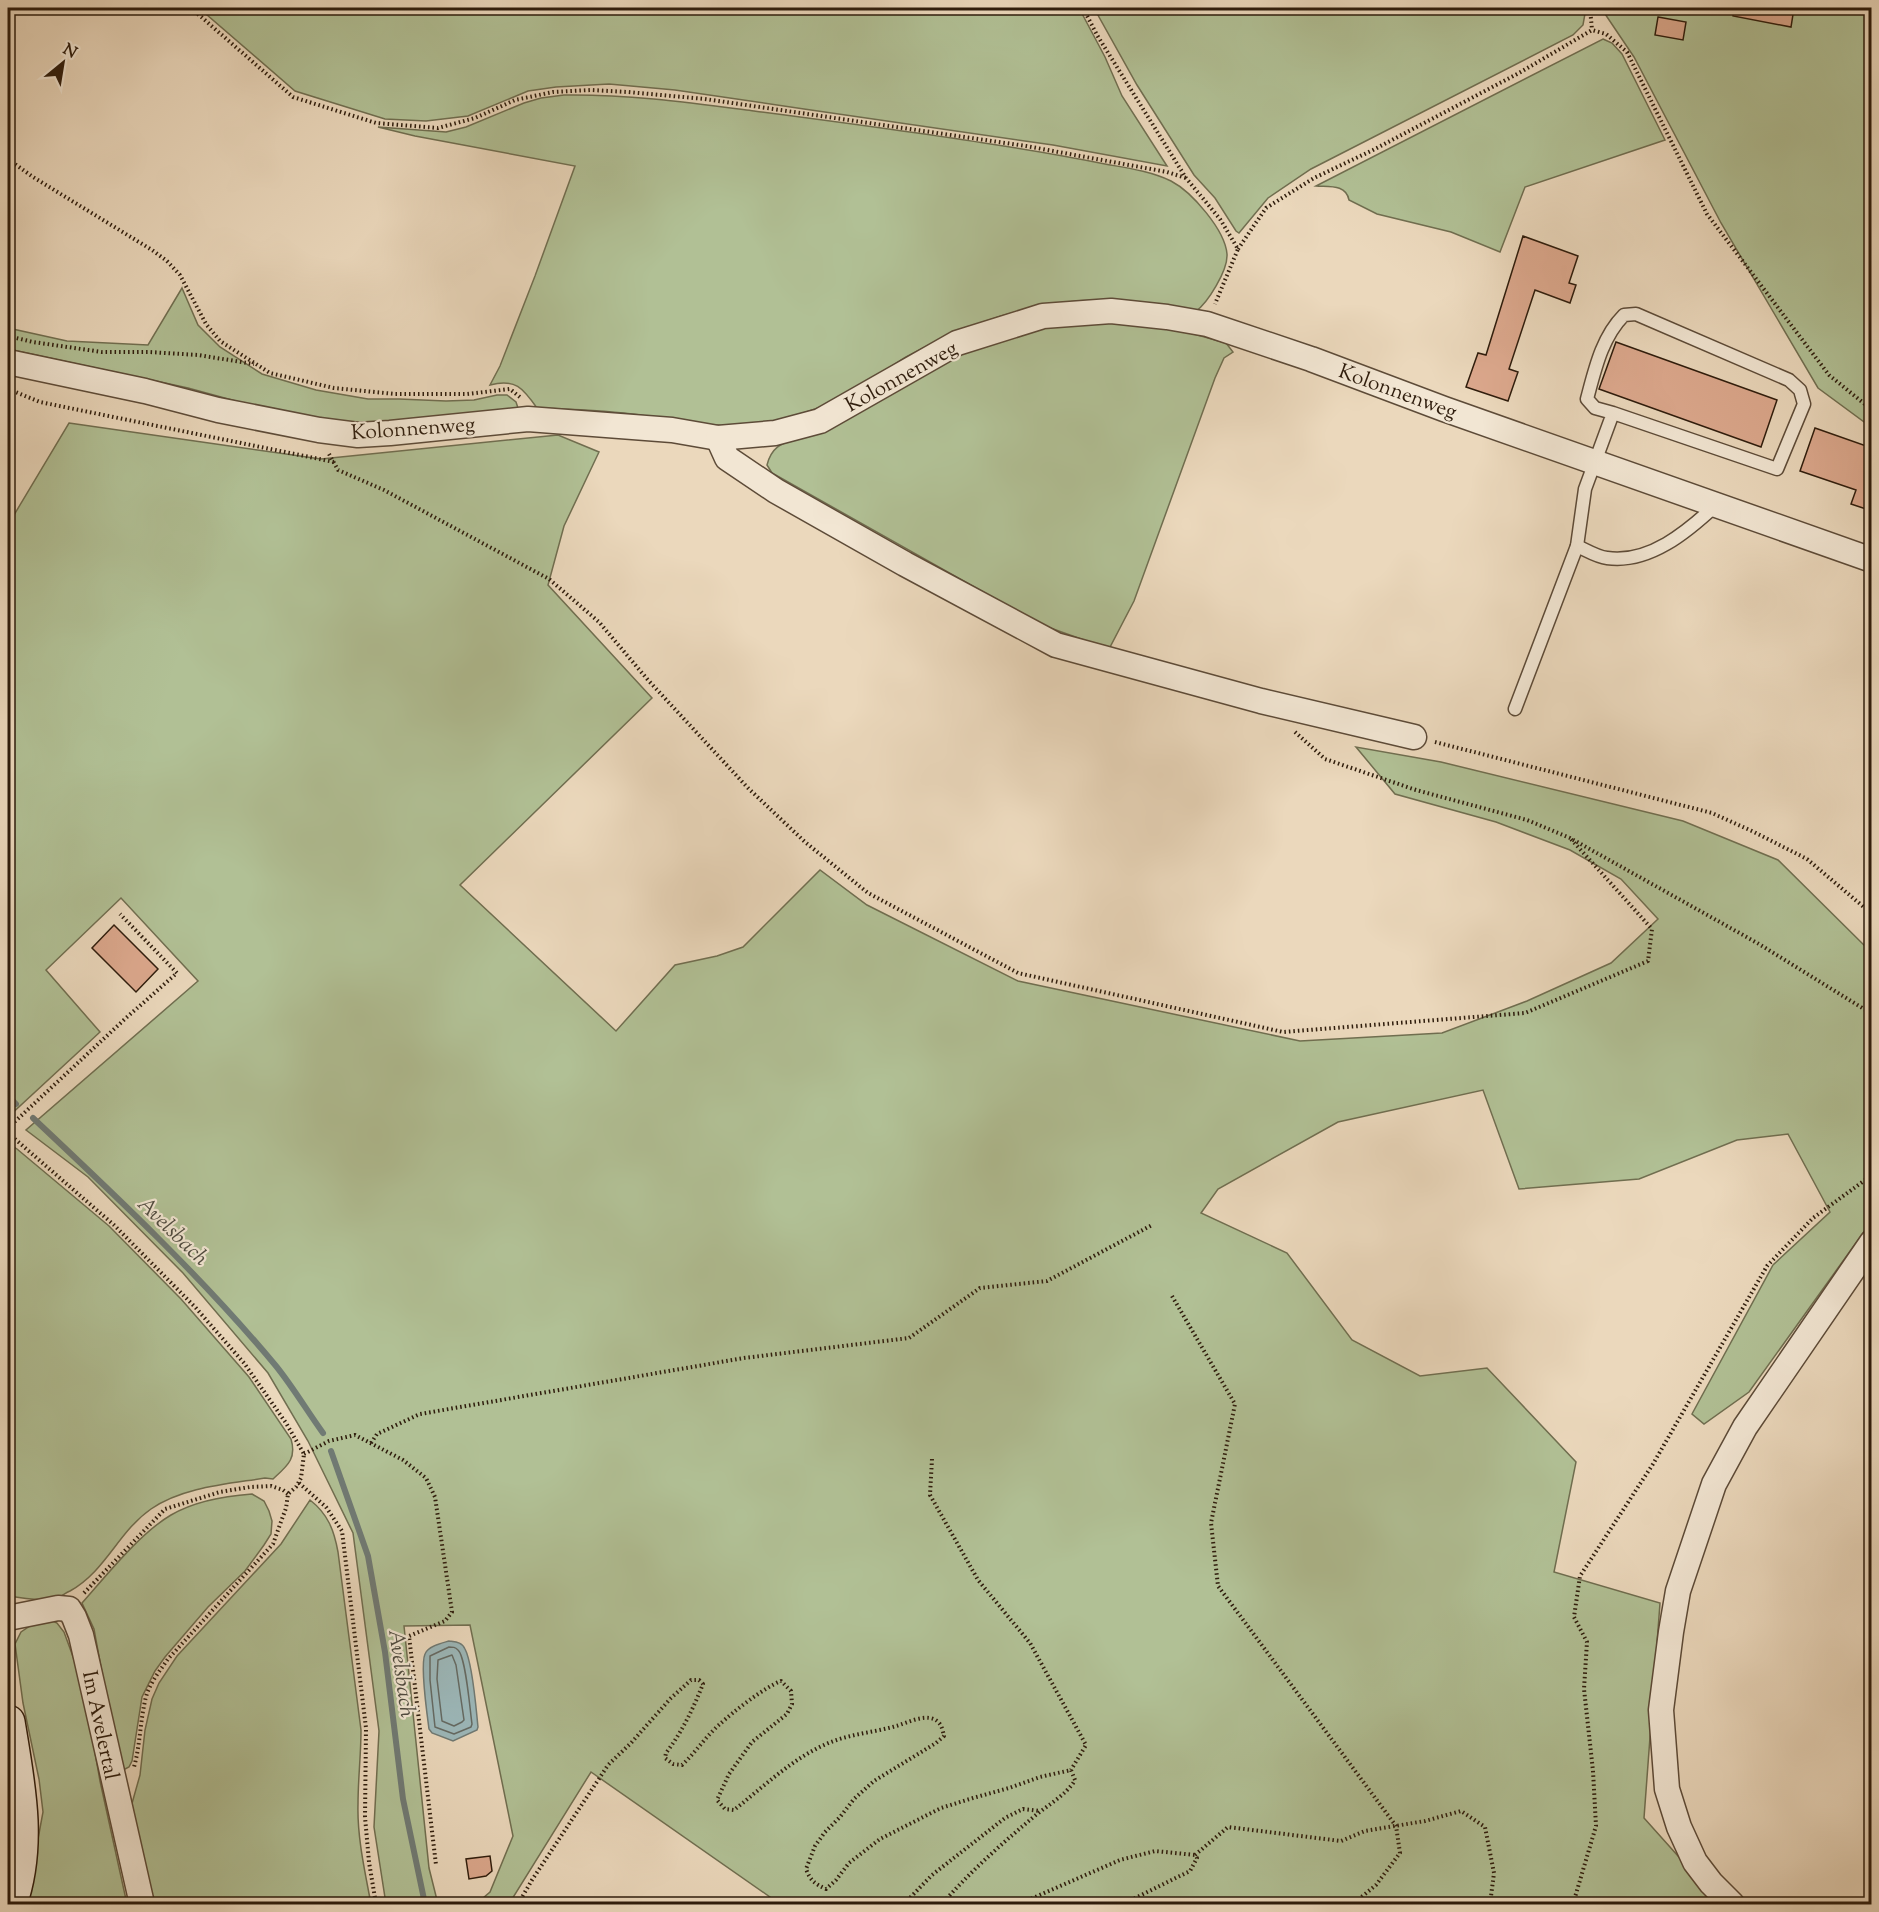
<svg xmlns="http://www.w3.org/2000/svg" width="1879" height="1912" font-family="'Sorts Mill Goudy',serif">
	<style>
		.green { fill: #b1c095; stroke: #706e50; stroke-width: 1.5 }
		.water { fill: #9cb8ba; stroke: #707a74; stroke-width: 1.5 }
		.lines { fill: none; stroke-linecap: round; stroke-linejoin: round }
		.shore { stroke: #656a63; stroke-width: 1.5 }
		.stream { stroke: #707a74; stroke-width: 6 }
		.building { fill: #dca88d; stroke: #2e1c0c; stroke-width: 1.5 }
		.service-casing { stroke: #5d4b38; stroke-width: 15 }
		.minor-casing { stroke: #5d4b38; stroke-width: 27 }
		.secondary-casing { stroke: #2e1c0c; stroke-width: 36 }
		.path { stroke: #2e1c0c; stroke-width: 4; stroke-dasharray: 1.5 3; stroke-linecap: butt }
		.service { stroke: #f2e6d3; stroke-width: 12 }
		.minor { stroke: #f2e6d3; stroke-width: 24 }
		.secondary { stroke: #f2e6d3; stroke-width: 33 }
		.labels { text-anchor: middle; stroke-width: 4.5; stroke-linejoin: round; paint-order: stroke }
		.street-label { font-size: 21px; fill: #2e1c0c; stroke: #f2e6d3 }
		.water-label { font-size: 22px; font-style: italic; fill: #4f4b40; stroke: #f2e6d3 }
	</style>
	<rect width="100%" height="100%" fill="#ebd8bc"/>
	<filter id="stains"><feTurbulence type="fractalNoise" baseFrequency=".00333" numOctaves="4"/><feColorMatrix values="0 0 0 0 .2 0 0 0 0 .09 0 0 0 0 .02 0 0 0 .5 -.17"/></filter>
	<radialGradient id="worn" r=".72"><stop offset=".6" stop-color="#630" stop-opacity="0"/><stop offset="1" stop-color="#630" stop-opacity=".3"/></radialGradient>
	<g class="green">
		<polygon points="199,8 1079,8 1105,57 1122,96 1167,166 1053,145 804,109 675,90 609,84 556,87 528,91 468,116 426,121 385,119 295,91"/>
		<polygon points="1094,8 1586,8 1583,25 1573,35 1311,169 1268,198 1239,233 1236,231 1215,198 1194,175 1137,85"/>
		<polygon points="1601,8 1871,8 1871,427 1818,388 1721,223 1634,57"/>
		<path d="M1603 39 1612 43 1622 54 1665 140 1525 187 1500 252 1451 232 1377 214 1349 200C1346 184 1329 187 1316 186Z"/>
		<path d="M564 95C627 94 692 103 754 111 831 121 907 131 984 143 1024 149 1065 156 1105 164 1127 168 1150 171 1171 181 1192 192 1225 230 1227 254 1228 270 1208 303 1195 312 1164 306 1132 299 1100 300 1033 300 964 325 906 357 888 368 871 382 853 392 826 408 793 417 763 424 721 433 674 419 632 414 601 410 569 409 537 408 523 388 515 378 490 385L500 366 535 276 575 166 415 136 378 127 446 132 466 127 524 103 541 98Z"/>
		<polygon points="182,288 198,325 220,347 262,374 316,390 368,399 399,399 446,401 474,400 497,395 507,395 516,402 519,411 363,427 258,407 188,388 8,349 8,328 67,341 148,345"/>
		<path d="M1108 321 1165 327 1194 334 1226 343 1233 352 1224 358 1215 378 1134 601 1109 649 1042 625 772 473 767 465C772 445 784 443 801 436L968 349 1042 326Z"/>
		<polygon points="69,423 321,459 558,435 599,452 564,526 548,585 652,698 460,885 616,1031 675,965 717,956 743,947 820,870 867,905 1018,981 1300,1041 1442,1033 1527,1001 1611,963 1658,919 1621,879 1570,850 1496,822 1395,794 1356,747 1441,762 1683,821 1778,860 1871,952 1871,1222 1749,1392 1704,1424 1692,1414 1773,1265 1830,1212 1788,1134 1737,1140 1639,1179 1519,1189 1483,1090 1338,1122 1218,1189 1201,1213 1287,1253 1352,1340 1420,1376 1487,1368 1576,1462 1554,1572 1660,1603 1644,1818 1721,1904 780,1904 591,1772 509,1904 476,1904 490,1892 513,1836 470,1625 404,1626 429,1868 438,1904 386,1904 374,1827 379,1731 353,1533 308,1441 268,1373 183,1273 88,1177 26,1130 198,981 121,898 46,970 100,1032 8,1117 8,525"/>
		<path d="M8 1143 17 1149 109 1226 181 1299 249 1377 291 1439C297 1459 287 1466 273 1479L265 1478C228 1484 183 1487 151 1509 118 1532 106 1571 70 1591 65 1593 59 1598 54 1599 45 1602 18 1597 8 1596Z"/>
		<path d="M252 1494 264 1501 269 1511 272 1521 271 1534 264 1545 245 1571 208 1607 165 1657 155 1671 142 1697 132 1761 129 1767 123 1770 119 1766 94 1629 82 1603C106 1576 140 1533 171 1515 195 1501 224 1496 252 1494Z"/>
		<path d="M310 1500C328 1514 334 1530 338 1552L361 1730C361 1755 358 1779 358 1804 357 1837 365 1872 371 1904H151L129 1814 140 1775 145 1730 152 1699 159 1683 177 1656 281 1544Z"/>
		<polygon points="53,1621 57,1623 64,1632 83,1684 100,1781 127,1904 26,1904 43,1812 39,1779 23,1703 15,1644 21,1632 33,1624"/>
	</g>
	<path class="water" d="M449 1641C456 1642 462 1642 465 1649 473 1664 476 1709 478 1727L477 1730 453 1741 432 1733 429 1729C427 1714 420 1665 425 1654 428 1646 442 1643 449 1641Z"/>
	<g class="lines">
		<g class="shore">
			<path d="M449 1647C453 1647 455 1647 458 1650 466 1657 470 1711 472 1724L471 1727 454 1734 435 1727 430 1680V1656Z"/>
			<polygon points="452,1655 456,1665 464,1720 462,1722 454,1726 442,1721 437,1679 438,1660"/>
		</g>
		<g class="stream">
			<polyline points="8,1096 16,1104"/>
			<path d="M33 1118C117 1197 202 1277 276 1366 293 1387 307 1411 323 1433"/>
			<polyline points="331,1451 368,1556 385,1652 403,1799 425,1904"/>
		</g>
	</g>
	<g class="building">
		<polygon points="1733,8 1794,8 1791,27 1733,16"/>
		<polygon points="1658,17 1686,22 1683,40 1655,35"/>
		<polygon points="1523,236 1578,256 1569,283 1576,285 1570,303 1535,290 1509,369 1518,372 1508,401 1466,387 1478,353 1486,355"/>
		<polygon points="1616,342 1777,400 1761,447 1599,389"/>
		<polygon points="1815,428 1872,448 1872,511 1851,504 1856,490 1800,471"/>
		<polygon points="114,925 158,969 136,992 92,948"/>
		<polygon points="490,1856 492,1871 486,1876 469,1879 466,1859"/>
	</g>
	<g class="lines">
		<defs>
			<g id="service">
				<path d="M1577 546C1586 550 1597 557 1607 558 1649 564 1687 532 1716 505"/>
				<path d="M1515 709 1577 546 1585 489 1613 413 1777 469 1804 404 1800 390 1789 380 1636 314 1624 315C1602 337 1595 369 1587 399L1595 408 1613 413"/>
			</g>
			<g id="minor">
				<polyline points="8,362 145,391 218,410 319,430 358,435 390,433 528,419 672,430 718,438 775,433 820,421 957,343 1043,316 1111,311 1167,317 1207,324 1311,359 1444,409 1872,560"/>
				<polyline points="718,438 727,458 776,491 905,564 1056,645 1261,701 1414,737"/>
				<polyline points="8,1618 58,1608 69,1609 74,1617 81,1635 142,1904"/>
				<polyline points="1732,1904 1711,1883 1695,1862 1679,1827 1667,1789 1661,1710 1671,1632 1678,1591 1714,1484 1745,1427 1872,1242"/>
			</g>
			<path id="secondary" d="M8 1722C18 1783 31 1844 10 1904"/>
		</defs>
		<use href="#service" class="service-casing"/>
		<use href="#minor" class="minor-casing"/>
		<use href="#secondary" class="secondary-casing"/>
		<g class="path">
			<polyline points="191,8 293,97 376,123 438,128 475,118 515,100 553,92 591,90 628,92 705,99 1026,146 1167,172 1186,178"/>
			<polyline points="1083,8 1097,35 1186,178 1220,219 1238,249 1215,304"/>
			<polyline points="1590,8 1592,30"/>
			<polyline points="8,159 33,177 152,250 167,261 180,275 206,324 220,341 270,373 334,388 395,394 467,394 510,389 521,398"/>
			<polyline points="1238,249 1266,208 1314,178 1373,150 1519,73 1592,30 1606,34 1627,52 1707,214 1829,375 1872,410"/>
			<polyline points="8,336 33,342 102,352 149,352 198,355 254,364"/>
			<polyline points="8,389 40,402 334,462"/>
			<polyline points="329,454 338,470 384,490 549,579 599,622 648,680 748,788 805,842 868,893 1018,973 1283,1032 1525,1013 1648,961 1652,929 1570,838"/>
			<polyline points="1295,732 1325,759 1416,790 1527,820 1570,838 1759,944 1872,1014"/>
			<polyline points="1435,742 1712,813 1754,832 1807,859 1872,914"/>
			<polyline points="8,1128 126,1018 177,973 120,914"/>
			<path d="M8 1133 114 1225 195 1307 244 1363 286 1423 304 1454 301 1478 296 1487 288 1494 286 1508 273 1544 168 1659C159 1672 148 1685 145 1701 140 1723 140 1746 134 1767"/>
			<polyline points="1172,1296 1235,1404 1211,1523 1218,1586 1396,1826 1400,1853 1376,1885 1353,1904"/>
			<polyline points="371,1443 377,1434 420,1414 744,1358 909,1338 980,1288 1047,1281 1152,1225"/>
			<polyline points="304,1454 329,1441 355,1435 403,1460 426,1478 435,1497 452,1612 445,1621 409,1636 436,1865"/>
			<polyline points="932,1459 930,1495 978,1580 1030,1643 1086,1745 1071,1770"/>
			<polyline points="299,1483 326,1507 342,1531 366,1728 365,1817 369,1862 376,1904"/>
			<polyline points="84,1593 165,1509 220,1492 250,1487 271,1486 283,1490 288,1494"/>
			<polyline points="1195,1855 1228,1827 1341,1841 1365,1831 1425,1821 1461,1811 1485,1827 1494,1873 1490,1904"/>
			<path d="M518 1904 532 1880 608 1765 631 1743 671 1698 691 1680H699L703 1684C693 1709 682 1732 666 1753L665 1758 673 1764 682 1765C696 1752 706 1736 720 1724 734 1711 765 1687 781 1681L791 1691 792 1704 787 1714 752 1742 729 1774 717 1800 725 1809 734 1810C763 1787 791 1760 824 1745 847 1734 872 1733 896 1726 907 1723 929 1711 939 1723 942 1726 943 1732 944 1736L936 1743 874 1781 854 1799 840 1817 825 1832 815 1846 806 1869C810 1880 815 1884 826 1889L836 1880 849 1863 880 1839 941 1808 973 1798 1009 1788 1040 1777 1071 1770 1075 1780C1067 1795 1043 1808 1030 1820 999 1846 968 1874 942 1904"/>
			<polyline points="904,1904 932,1875 1005,1818 1023,1809 1040,1811"/>
			<polyline points="1019,1904 1120,1860 1155,1851 1195,1855 1197,1858 1190,1871 1123,1904"/>
			<polyline points="1573,1904 1596,1826 1593,1771 1584,1689 1587,1642 1574,1617 1580,1576 1653,1464 1767,1266 1813,1218 1872,1175"/>
		</g>
		<use href="#service" class="service"/>
		<use href="#minor" class="minor"/>
		<use href="#secondary" class="secondary"/>
	</g>
	<g class="labels">
		<g class="street-label">
			<text transform="translate(901 376) rotate(-29)" y="7">Kolonnenweg</text>
			<text transform="translate(1398 391) rotate(20)" y="7">Kolonnenweg</text>
			<text transform="translate(413 428) rotate(-4)" y="7">Kolonnenweg</text>
			<text transform="translate(101 1725) rotate(78)" y="7">Im Avelertal</text>
		</g>
		<g class="water-label">
			<text transform="translate(174 1230) rotate(44)" y="8">Avelsbach</text>
			<text transform="translate(403 1673) rotate(82)" y="8">Avelsbach</text>
		</g>
	</g>
	<rect width="1879" height="1912" fill="none" stroke="#ebd8bc" stroke-width="30"/>
	<rect x="9" y="9" width="1861" height="1894" fill="none" stroke="#2e1c0c" stroke-width="3"/>
	<rect x="15" y="15" width="1849" height="1882" fill="none" stroke="#2e1c0c" stroke-width="1.5"/>
	<g transform="translate(63 63) rotate(30)" stroke="#f2e6d3" stroke-width="4.5" paint-order="stroke">
	<path d="M0-4.5L10 22L0 15L-10 22Z" fill="#2e1c0c"/>
	<text y="-9" font-size="16" font-weight="bold" text-anchor="middle" fill="#2e1c0c">N</text>
	</g>
	<rect width="100%" height="100%" filter="url(#stains)"/>
	<rect width="100%" height="100%" fill="url(#worn)"/>
</svg>
